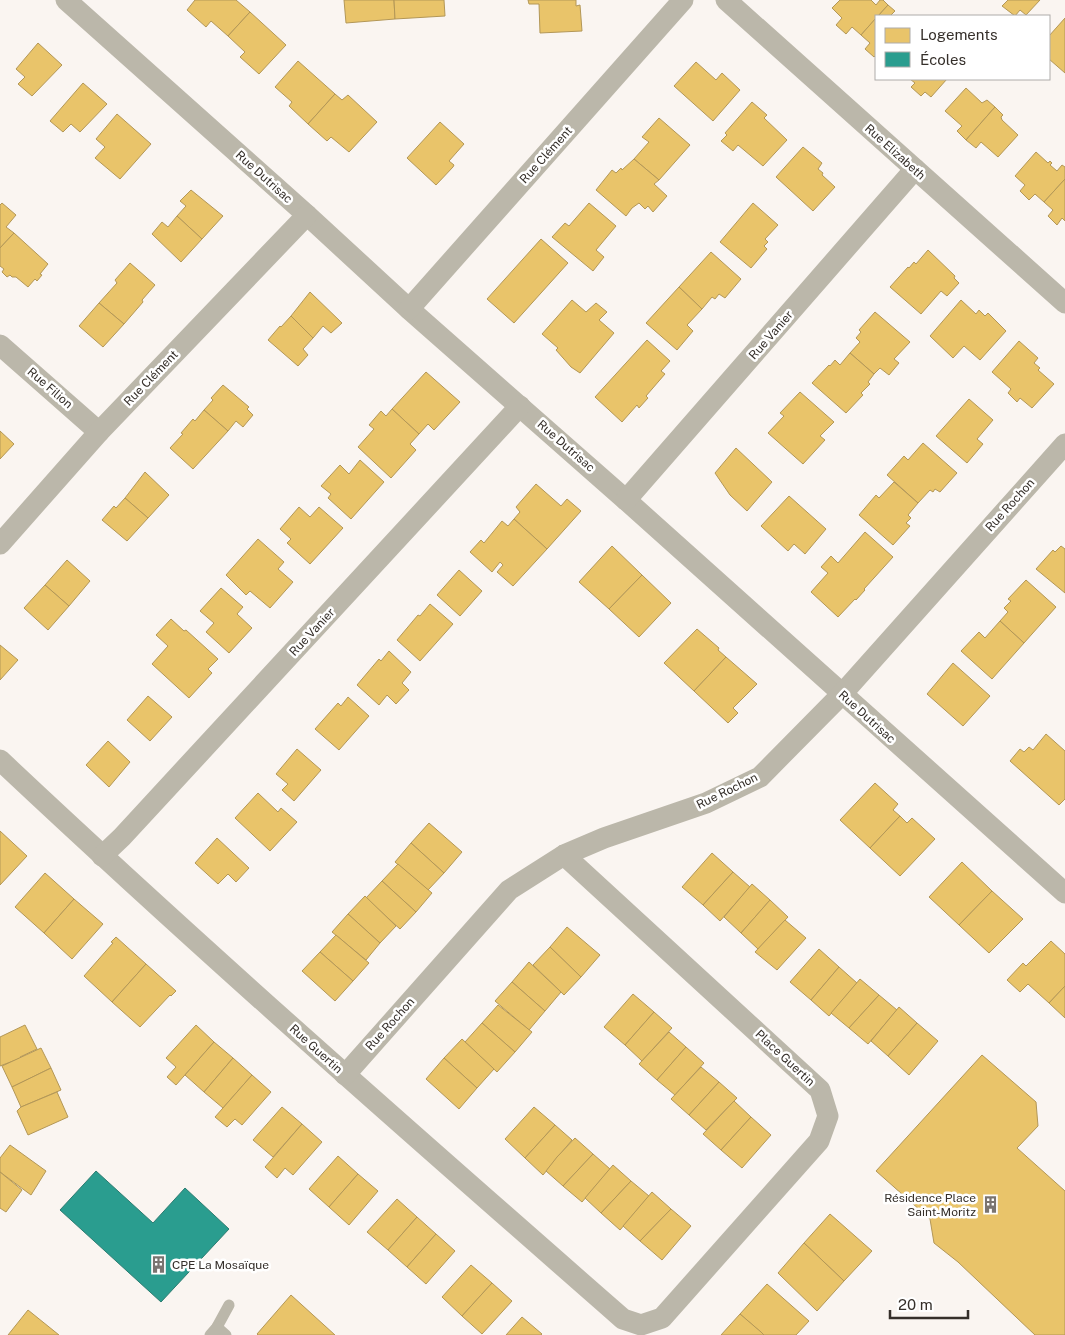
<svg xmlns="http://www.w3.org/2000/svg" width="1065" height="1335" font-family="'Public Sans',sans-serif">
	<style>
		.homes { fill: #e9c46a; stroke: #b39757 }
		.schools { fill: #2a9d8f; stroke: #2d7c71 }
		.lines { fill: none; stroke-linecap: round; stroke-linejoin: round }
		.service { stroke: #bbb7aa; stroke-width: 11 }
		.minor { stroke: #bbb7aa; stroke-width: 21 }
		.labels { text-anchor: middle; stroke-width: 5; stroke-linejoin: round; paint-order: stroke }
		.street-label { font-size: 12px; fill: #352f2a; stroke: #fff }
		.poi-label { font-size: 12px; fill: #352f2a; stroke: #fff; text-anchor: end }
	</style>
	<rect width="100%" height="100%" fill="#faf5f1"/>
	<g class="homes">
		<polygon points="195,0 236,0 250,12 228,36 211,21 206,27 187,10"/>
		<polygon points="344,0 394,0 395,19 346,23"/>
		<polygon points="394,0 444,0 445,16 395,19"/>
		<polygon points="528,0 576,0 576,6 580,5 582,31 540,33 539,4 529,4"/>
		<polygon points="840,0 871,0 876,5 880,0 883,0 888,5 861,35 852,27 846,34 836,25 842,18 832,8"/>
		<polygon points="1008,0 1040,0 1026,15 1020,10 1015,16 1002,6"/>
		<polygon points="888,5 895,11 890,16 878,16"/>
		<polygon points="250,12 286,45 259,74 240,57 245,52 228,36"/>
		<polygon points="876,18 876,55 874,57 865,49 870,43 861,35"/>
		<polygon points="1065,18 1065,73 1049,59 1049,36"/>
		<polygon points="38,43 62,65 32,96 18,84 25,77 16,69"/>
		<polygon points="298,61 335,94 308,124 289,106 292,102 275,87"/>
		<polygon points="696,62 716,80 722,73 740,90 713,121 674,86"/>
		<polygon points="910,79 947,79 931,97 925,92 921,96 911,87 915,83"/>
		<polygon points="83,83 107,104 80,132 71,124 63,132 50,121"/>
		<polygon points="966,88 982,103 987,100 995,107 966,140 957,131 962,126 945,111"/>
		<polygon points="335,94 342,100 348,95 377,122 349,152 331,137 327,141 308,124"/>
		<polygon points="752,102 767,115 764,118 787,140 763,166 738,145 733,151 721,141 727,135 725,133"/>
		<polygon points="995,107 1003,115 1001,117 1002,120 1018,135 998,157 981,142 976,148 966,140"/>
		<polygon points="117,114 151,144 120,179 95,158 105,147 96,139"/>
		<polygon points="659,118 690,145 659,180 634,159 649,142 642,137"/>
		<polygon points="440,122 464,144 449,161 454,165 453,167 436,185 407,158"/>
		<polygon points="803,147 822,163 818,169 823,173 822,175 835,187 813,211 776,177"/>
		<polygon points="1036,152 1048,163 1050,161 1052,163 1050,165 1057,171 1062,165 1065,167 1065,179 1044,202 1035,194 1029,200 1020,191 1025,185 1015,176"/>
		<polygon points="634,159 659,180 654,184 667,196 653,212 648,206 645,209 639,203 632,208 626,216 596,190 612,170 616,173 621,168 622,170"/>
		<polygon points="1065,179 1065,221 1062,218 1057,225 1048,216 1053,210 1044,202"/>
		<polygon points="191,190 223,216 202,239 177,216 186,206 180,201"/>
		<polygon points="2,203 16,215 6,227 14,233 0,248 0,205"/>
		<polygon points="589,203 616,226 596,250 604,257 593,271 552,237 565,223 569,226"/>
		<polygon points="753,203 778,225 765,239 768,242 764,246 767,249 751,268 720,242"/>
		<polygon points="177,216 202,239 181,262 152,234 162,222 168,227"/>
		<polygon points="14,233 48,264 40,274 42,275 37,281 35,279 28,287 16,277 12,277 10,275 7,277 2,272 4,269 0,266 0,248"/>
		<polygon points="541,239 568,263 514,323 487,299"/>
		<polygon points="928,250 955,276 954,278 959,283 947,296 941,291 921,314 890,287 908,267 909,268 914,262 916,264"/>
		<polygon points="711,252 741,279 725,298 719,294 715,299 712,297 702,309 679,287"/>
		<polygon points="130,263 155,285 142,300 143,302 124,324 99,303 117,283 115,280"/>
		<polygon points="679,287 702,309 687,325 693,331 677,350 646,323"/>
		<polygon points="310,292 342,323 331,333 323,326 313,338 291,316"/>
		<polygon points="572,300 586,312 596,303 607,312 599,320 614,333 580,373 571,367 556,350 558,348 542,334"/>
		<polygon points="961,300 976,314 979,310 985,316 988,313 1006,331 980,360 964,346 953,358 930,336"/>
		<polygon points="99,303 124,324 103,347 79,326"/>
		<polygon points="875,312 910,342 894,359 899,363 889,375 880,368 874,374 850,353 860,342 856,338 861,332 859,330"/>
		<polygon points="291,316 313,338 303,349 308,355 298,366 268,340 280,326 281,327"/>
		<polygon points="647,340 670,361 661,371 665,374 646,396 648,398 639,408 637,405 622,422 595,397"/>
		<polygon points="1019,341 1038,358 1034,363 1040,368 1038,370 1054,384 1032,408 1020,398 1017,402 1008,393 1011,389 992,372"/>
		<polygon points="850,353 874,374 868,382 870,384 861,393 863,395 846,413 812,383 829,365 830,366 835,360 840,365"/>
		<polygon points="426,372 460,402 434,430 428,424 419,434 392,409"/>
		<polygon points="223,385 249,407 247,409 253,415 243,427 236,421 228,431 204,410 213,400 211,398"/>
		<polygon points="800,392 834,422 820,436 825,440 803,464 768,433 784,416 780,413"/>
		<polygon points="969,399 993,420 977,439 983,444 967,463 936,436"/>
		<polygon points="392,409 419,434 410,444 416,450 391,478 358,447 374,429 369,425 381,411 386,416"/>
		<polygon points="204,410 228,431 193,469 170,448 183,434 181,433 193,419 195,421"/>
		<polygon points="0,431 14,444 0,459"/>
		<polygon points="923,443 957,473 940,492 935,489 933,492 930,490 918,503 887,475 904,456 908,460"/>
		<polygon points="736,448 772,482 747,511 730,495 715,473"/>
		<polygon points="360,460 384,482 351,519 328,498 331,494 321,486 340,465 349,474"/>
		<polygon points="145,472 169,495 148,518 125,498"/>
		<polygon points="894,482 918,503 908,515 911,518 906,523 910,526 893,545 859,515 876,495 879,498"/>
		<polygon points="536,484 561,506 567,499 581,511 547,549 514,519 520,512 516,507"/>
		<polygon points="789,496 826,529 805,554 794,544 788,551 761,526"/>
		<polygon points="125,498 148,518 127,541 102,520 114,506 116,508"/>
		<polygon points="299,507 310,517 319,507 343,528 310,564 287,543 291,539 280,529"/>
		<polygon points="514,519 547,549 513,586 497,572 503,565 500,562 492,572 470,552 481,540 484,543 502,521 508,526"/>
		<polygon points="865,532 893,557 864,589 865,590 856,600 855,599 838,617 811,592 828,573 821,567 831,556 838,563"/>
		<polygon points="258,539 284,562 278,569 293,582 270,608 250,591 246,595 226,575"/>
		<polygon points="612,546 642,575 609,609 579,582"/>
		<polygon points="1061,546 1065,549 1065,593 1036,569 1053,550 1055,552"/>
		<polygon points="67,560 90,581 69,606 45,585"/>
		<polygon points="459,570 482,591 460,616 437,595"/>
		<polygon points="642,575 671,603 639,637 609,609"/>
		<polygon points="1026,580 1056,607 1024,643 1000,621 1008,612 1004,608 1011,601 1008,599"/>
		<polygon points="45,585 69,606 48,630 24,608"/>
		<polygon points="221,588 243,607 237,614 252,628 229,653 206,632 214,623 200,611"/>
		<polygon points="430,604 453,624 420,661 397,640 418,615 420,616"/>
		<polygon points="171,619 184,631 186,630 218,659 208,669 212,673 189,698 152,664 168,646 156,635"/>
		<polygon points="1000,621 1024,643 992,679 961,651 979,632 985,638"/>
		<polygon points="697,629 719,648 718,650 726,657 694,691 664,663"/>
		<polygon points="0,645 18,660 0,680"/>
		<polygon points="389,651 411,672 402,683 409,690 396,704 387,695 379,705 357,685 379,659 381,661"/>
		<polygon points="726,657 757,684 733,708 738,713 728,723 694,691"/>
		<polygon points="953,663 990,696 963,726 927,694"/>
		<polygon points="148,696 172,717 150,741 127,720"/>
		<polygon points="348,697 369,716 339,750 315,729 338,703 341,706"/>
		<polygon points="1046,734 1065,751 1065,799 1059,805 1010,761 1020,749 1024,752 1029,747 1033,750"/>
		<polygon points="108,741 130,762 109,787 86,765"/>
		<polygon points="297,749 321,770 294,801 282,790 288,784 276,774"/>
		<polygon points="875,783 898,804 893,810 900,816 870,848 840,820"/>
		<polygon points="258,793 278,812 281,808 297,822 270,851 235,818"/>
		<polygon points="900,816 907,823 912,818 935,839 900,876 870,848"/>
		<polygon points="429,823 462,852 444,873 411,843"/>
		<polygon points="0,831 27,856 0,885"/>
		<polygon points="217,838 249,868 236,882 228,874 218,884 195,863"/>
		<polygon points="411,843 444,873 428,890 395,862"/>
		<polygon points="712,853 733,872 703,905 682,887"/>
		<polygon points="962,862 992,891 959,925 929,897"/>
		<polygon points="398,864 432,893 416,912 382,881"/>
		<polygon points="733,872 750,887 720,921 703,905"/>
		<polygon points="45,873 74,899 44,933 15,907"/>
		<polygon points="382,881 416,912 400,929 366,898"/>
		<polygon points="752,884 770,900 741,933 724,917"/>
		<polygon points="992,891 1023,919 989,953 959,925"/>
		<polygon points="365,896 396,926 380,943 348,914"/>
		<polygon points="74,899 103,924 72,959 44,933"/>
		<polygon points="770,900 788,917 758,949 741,933"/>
		<polygon points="348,914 380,943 366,960 332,932"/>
		<polygon points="785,920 806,938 777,970 755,952"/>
		<polygon points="567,927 600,955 581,977 550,947"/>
		<polygon points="336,935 369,963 353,981 320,952"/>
		<polygon points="116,937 146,964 112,1002 84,976 113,943 111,942"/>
		<polygon points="1051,941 1065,954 1065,986 1049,1003 1028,984 1020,992 1007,980 1023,963 1026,966"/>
		<polygon points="550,947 581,977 564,995 533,965"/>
		<polygon points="819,949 839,967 811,1000 790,982"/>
		<polygon points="320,952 353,981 335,1001 302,971"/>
		<polygon points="529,962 561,992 545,1011 512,982"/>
		<polygon points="146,964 176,991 171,996 170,995 140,1027 112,1002"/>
		<polygon points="839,967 857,983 829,1016 811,1000"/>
		<polygon points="860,979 879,995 849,1028 831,1013"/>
		<polygon points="512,982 545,1011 529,1030 495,1001"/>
		<polygon points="1065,986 1065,1018 1049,1003"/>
		<polygon points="633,994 654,1012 625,1045 604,1027"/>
		<polygon points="879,995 897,1010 868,1044 849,1028"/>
		<polygon points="498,1005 532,1032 515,1052 482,1023"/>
		<polygon points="899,1007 917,1023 888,1056 871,1041"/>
		<polygon points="654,1012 672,1028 642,1061 625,1045"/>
		<polygon points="482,1023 515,1052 497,1072 465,1042"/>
		<polygon points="917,1023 938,1041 909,1075 888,1056"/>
		<polygon points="25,1025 37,1049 20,1057 21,1058 0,1066 0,1037"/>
		<polygon points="196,1025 214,1042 176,1085 167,1077 176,1067 166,1058"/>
		<polygon points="669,1032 686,1047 657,1080 639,1064"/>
		<polygon points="462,1039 494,1069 477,1088 444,1058"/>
		<polygon points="214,1042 233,1058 204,1092 185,1075"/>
		<polygon points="686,1047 704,1063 675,1095 657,1080"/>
		<polygon points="41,1048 51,1068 12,1087 2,1066"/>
		<polygon points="982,1055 1036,1102 1038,1126 1017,1148 1065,1191 1065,1335 1035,1335 958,1262 934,1243 930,1219 876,1171"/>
		<polygon points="233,1058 252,1075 223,1108 204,1092"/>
		<polygon points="444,1058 477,1088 459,1109 426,1079"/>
		<polygon points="701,1067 719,1082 689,1115 671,1099"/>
		<polygon points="51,1068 61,1090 21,1107 12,1087"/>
		<polygon points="252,1075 271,1092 242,1125 235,1119 227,1127 215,1117"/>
		<polygon points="719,1082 737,1098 706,1130 689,1115"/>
		<polygon points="57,1092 68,1117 28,1135 17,1111 21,1107"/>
		<polygon points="734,1101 751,1117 721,1150 703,1134"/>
		<polygon points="282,1107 302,1124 273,1157 253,1140"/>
		<polygon points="534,1107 555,1125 525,1158 505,1139"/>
		<polygon points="751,1117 771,1135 742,1168 721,1150"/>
		<polygon points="302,1124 322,1142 293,1175 285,1168 277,1178 265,1167"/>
		<polygon points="555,1125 572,1140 543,1175 525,1158"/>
		<polygon points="575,1138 593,1154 563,1186 546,1171 557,1157"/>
		<polygon points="10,1145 46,1171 31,1195 0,1172 0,1158"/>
		<polygon points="593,1154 610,1169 582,1202 563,1186"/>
		<polygon points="338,1156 358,1174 329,1207 309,1189"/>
		<polygon points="613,1165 631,1181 601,1213 585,1198"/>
		<polygon points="0,1172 22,1190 6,1212 0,1208"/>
		<polygon points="358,1174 378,1191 349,1225 329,1207"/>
		<polygon points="631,1181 649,1196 620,1230 601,1213"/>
		<polygon points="652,1192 671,1209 640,1241 623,1226"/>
		<polygon points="397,1199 417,1217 388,1250 367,1232"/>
		<polygon points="671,1209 691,1226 662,1260 640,1241"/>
		<polygon points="830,1214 872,1251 844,1281 804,1243"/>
		<polygon points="417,1217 436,1234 407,1267 388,1250"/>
		<polygon points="436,1234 455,1251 426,1284 407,1267"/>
		<polygon points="804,1243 844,1281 817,1311 778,1273"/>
		<polygon points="471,1265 492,1283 462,1316 442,1297"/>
		<polygon points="492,1283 512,1301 482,1334 462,1316"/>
		<polygon points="767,1284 809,1321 796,1335 764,1335 740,1314"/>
		<polygon points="291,1295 335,1335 258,1335 257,1334"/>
		<polygon points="28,1310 59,1335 8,1335"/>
		<polygon points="740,1314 761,1332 764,1335 721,1335"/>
		<polygon points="522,1317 542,1334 541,1335 506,1335"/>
	</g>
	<polygon class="schools" points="96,1171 153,1223 185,1188 229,1229 161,1302 60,1210"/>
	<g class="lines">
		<g class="service">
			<polyline points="217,1327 229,1305"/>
			<polyline points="210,1335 217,1327 226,1335"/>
		</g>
		<g class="minor">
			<polyline points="66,0 307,215 409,309 626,500 1065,893"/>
			<polyline points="726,0 1065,303"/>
			<polyline points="409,309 683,0"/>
			<polyline points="0,345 99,432"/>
			<polyline points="626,500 915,169"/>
			<polyline points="0,544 99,432 307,215"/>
			<path d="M0 760C203 951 413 1135 623 1319L641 1325 662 1318 819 1141 828 1116 820 1090 564 855"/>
			<polyline points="102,856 122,837 520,406"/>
			<polyline points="345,1075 509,890 564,855 604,838 706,803 760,777 842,694 1065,444"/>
		</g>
	</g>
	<defs>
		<symbol id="building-bare" viewBox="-9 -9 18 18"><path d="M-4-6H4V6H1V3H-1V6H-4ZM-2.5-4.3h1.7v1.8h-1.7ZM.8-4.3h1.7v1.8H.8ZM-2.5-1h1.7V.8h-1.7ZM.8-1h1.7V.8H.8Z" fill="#7a7470" stroke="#fff" stroke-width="2.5" paint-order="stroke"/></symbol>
	</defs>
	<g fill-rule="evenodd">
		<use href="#building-bare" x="978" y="1192" width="25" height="25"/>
		<use href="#building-bare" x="146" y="1252" width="25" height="25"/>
	</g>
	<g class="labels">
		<g class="street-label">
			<text transform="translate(895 152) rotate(42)" y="4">Rue Elizabeth</text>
			<text transform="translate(546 155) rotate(-48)" y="4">Rue Clément</text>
			<text transform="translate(264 177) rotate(42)" y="4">Rue Dutrisac</text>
			<text transform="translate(771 335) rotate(-49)" y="4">Rue Vanier</text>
			<text transform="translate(151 378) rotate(-46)" y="4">Rue Clément</text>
			<text transform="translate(50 388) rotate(41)" y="4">Rue Filion</text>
			<text transform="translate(566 446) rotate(41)" y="4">Rue Dutrisac</text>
			<text transform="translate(1010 505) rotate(-48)" y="4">Rue Rochon</text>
			<text transform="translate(312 632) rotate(-47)" y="4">Rue Vanier</text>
			<text transform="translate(867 717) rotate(42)" y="4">Rue Dutrisac</text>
			<text transform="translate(727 791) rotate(-26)" y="4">Rue Rochon</text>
			<text transform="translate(390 1024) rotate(-48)" y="4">Rue Rochon</text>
			<text transform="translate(316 1049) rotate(42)" y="4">Rue Guertin</text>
			<text transform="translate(785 1058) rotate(43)" y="4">Place Guertin</text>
		</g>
		<g class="poi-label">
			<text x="976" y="1202">Résidence Place<tspan x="976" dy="14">Saint-Moritz</tspan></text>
			<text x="172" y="1269" text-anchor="start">CPE La Mosaïque</text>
		</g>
	</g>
	<rect x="875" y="15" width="175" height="65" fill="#ffffff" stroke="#aeacaa"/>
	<rect x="885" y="28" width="25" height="15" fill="#e9c46a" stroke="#aeacaa"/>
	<text x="920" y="40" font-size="15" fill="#352f2a">Logements</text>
	<rect x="885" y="52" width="25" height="15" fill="#2a9d8f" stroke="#aeacaa"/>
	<text x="920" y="65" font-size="15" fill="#352f2a">Écoles</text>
	<path d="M890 1310v8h78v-8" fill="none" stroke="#352f2a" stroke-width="2.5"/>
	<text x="898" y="1310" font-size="15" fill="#352f2a" stroke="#ffffff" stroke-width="4" paint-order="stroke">20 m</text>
</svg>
